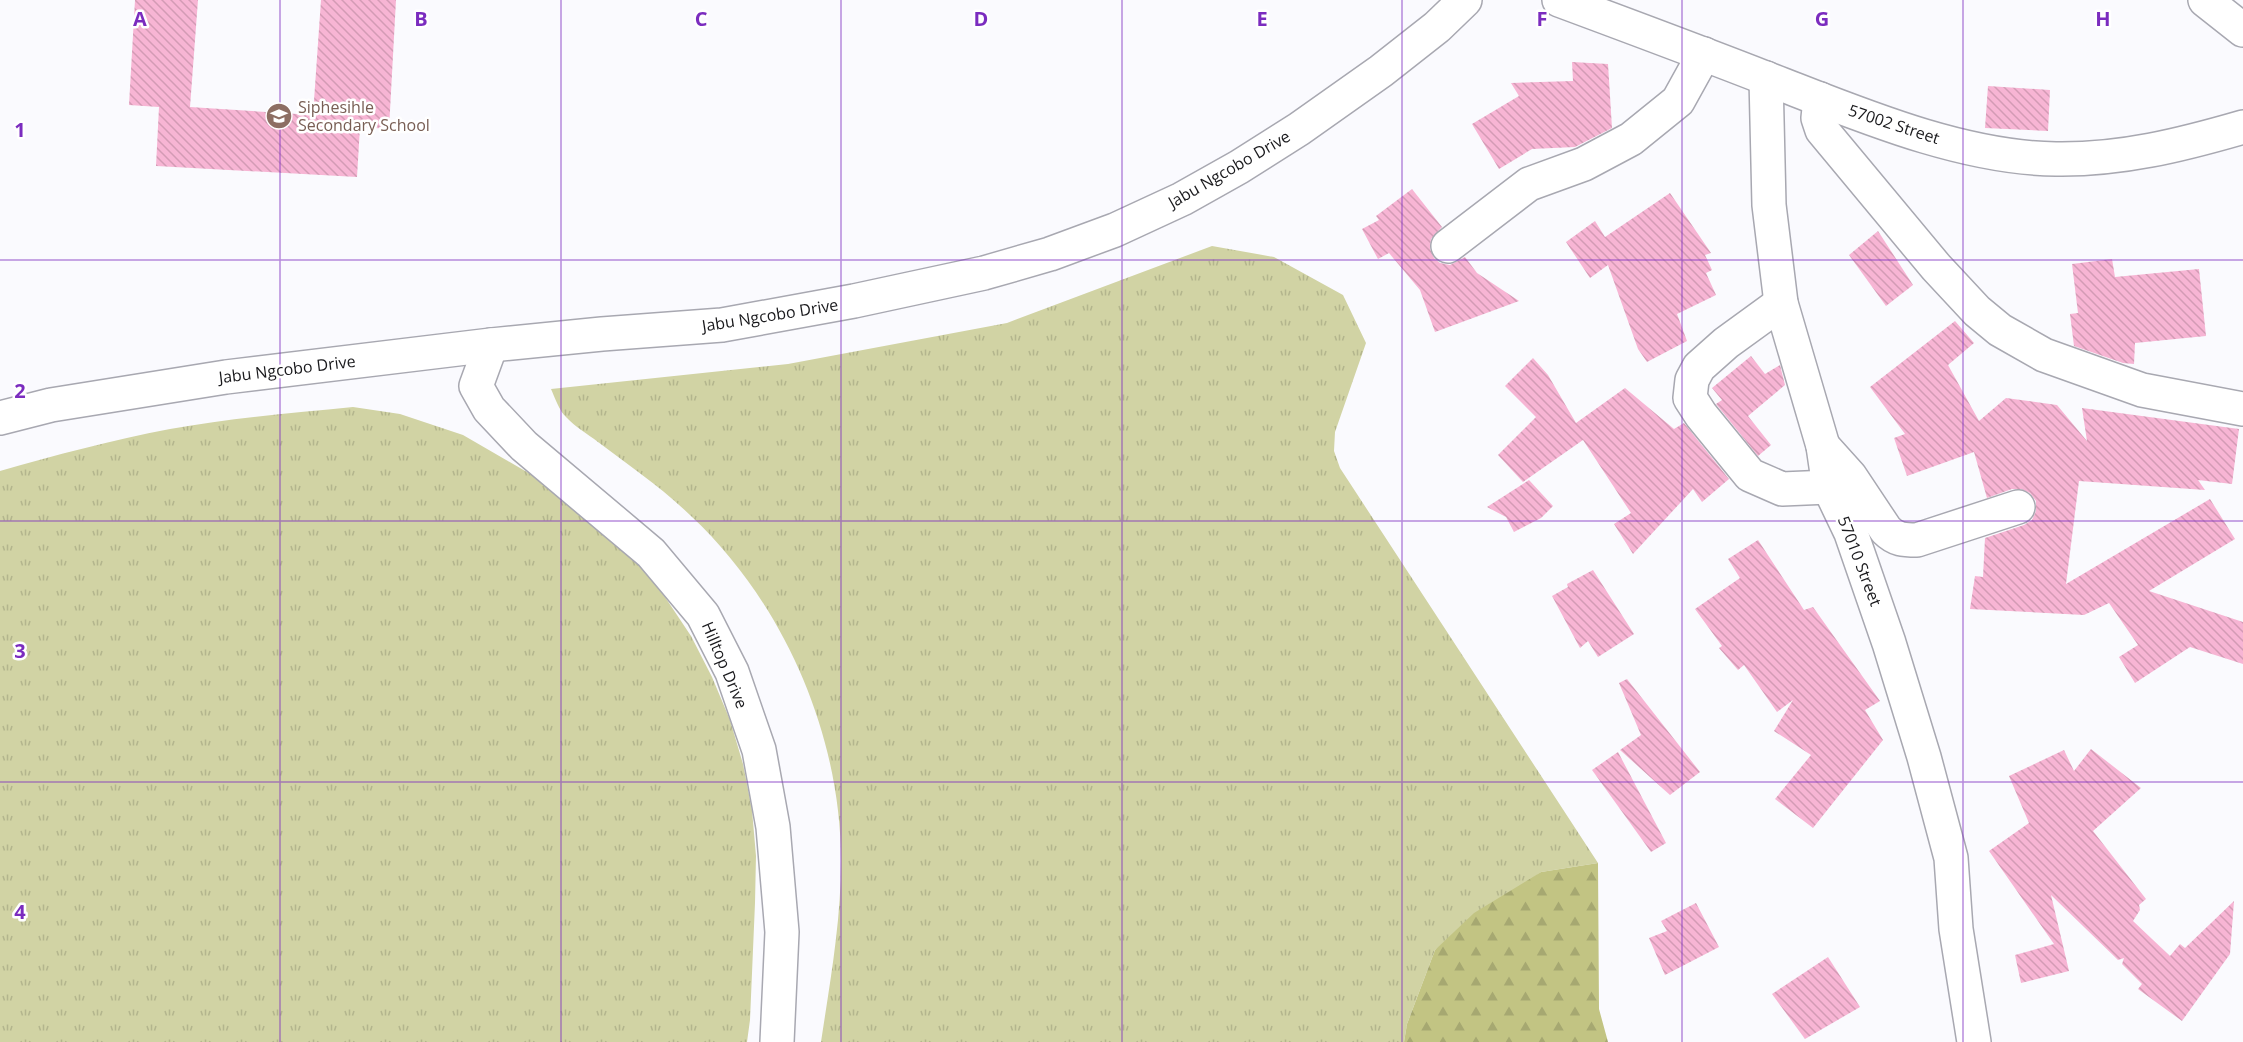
<svg xmlns="http://www.w3.org/2000/svg" width="2243" height="1042" font-family="'Open Sans',sans-serif">
	<style>
		.grass { fill: url(#grass-tufts) }
		.forest { fill: url(#forest-firs) }
		.building { fill: url(#building-back-hatch) }
		.lines { fill: none; stroke-linecap: round; stroke-linejoin: round }
		.minor-casing { stroke: #a8a8b1; stroke-width: 36 }
		.tertiary-casing { stroke: #a8a8b1; stroke-width: 36 }
		.secondary-casing { stroke: #a8a8b1; stroke-width: 36 }
		.minor { stroke: #fff; stroke-width: 33 }
		.tertiary { stroke: #fff; stroke-width: 33 }
		.secondary { stroke: #fff; stroke-width: 33 }
		.grid { fill: none; stroke: #7b2cbf; stroke-width: 1.5; stroke-opacity: 0.55 }
		.labels { text-anchor: middle; stroke-width: 5; stroke-linejoin: round; paint-order: stroke }
		.education-label { font-size: 16px; fill: #785e54; stroke: #fff; text-anchor: start }
		.street-label { font-size: 16px; fill: #19191c; stroke: #fff }
		.grid-label { font-size: 20px; text-anchor: middle; font-weight: bold; fill: #7b2cbf; stroke: #fff; stroke-width: 5; stroke-linejoin: round; paint-order: stroke }
	</style>
	<defs>
		<pattern id="grass-tufts" width="24" height="20" patternUnits="userSpaceOnUse" patternTransform="scale(1.5)"><rect width="24" height="20" fill="#d1d3a4"/><path d="M3 7l-1-3M5 7V3M7 7l1-3M15 17l-1-3M17 17v-4M19 17l1-3" fill="none" stroke="#b3b58d"/></pattern>
		<pattern id="forest-firs" width="22" height="20" patternUnits="userSpaceOnUse" patternTransform="scale(1.5)"><rect width="22" height="20" fill="#c2c483"/><path d="M5 1l3.5 6h-7zM16 11l3.5 6h-7z" fill="#a6a871"/></pattern>
		<pattern id="building-back-hatch" width="6" height="6" patternUnits="userSpaceOnUse" patternTransform="scale(1.5)"><rect width="6" height="6" fill="#f7b5d4"/><path d="M-1 5l2 2M0 0l6 6M5-1l2 2" fill="none" stroke="#d39bb5"/></pattern>
	</defs>
	<rect width="100%" height="100%" fill="#fafafe"/>
	<g class="grass">
		<path d="M1212 246 1274 257 1343 295 1366 343 1335 432 1334 451 1340 468 1598 863 1541 872 1435 950 1407 1024 1404 1042H821C830 982 841 922 841 861 841 734 783 602 691 516 662 488 630 466 598 442 588 434 575 427 566 417 559 410 555 398 551 389L788 364 1007 323Z"/>
		<path d="M353 407 400 414 463 435 539 479 638 563 665 597 691 636 712 677 730 720 743 764 752 810 756 856 755 903 750 1020 747 1042H0V471C56 455 112 440 170 429 230 418 292 413 353 407Z"/>
	</g>
	<polygon class="forest" points="1598,863 1599,1009 1608,1042 1404,1042 1407,1024 1435,950 1474,913 1541,872"/>
	<g class="building">
		<polygon points="135,0 198,0 190,107 313,115 321,0 396,0 389,129 360,127 357,177 156,166 159,107 129,105"/>
		<polygon points="1572,62 1608,64 1612,128 1575,147 1532,149 1499,169 1472,124 1519,96 1511,83 1573,81"/>
		<polygon points="1988,86 2050,90 2048,131 1985,128"/>
		<polygon points="1412,189 1442,227 1431,239 1430,249 1434,258 1440,263 1450,265 1465,257 1477,273 1519,301 1435,332 1420,290 1389,253 1378,259 1362,229 1379,220 1376,216"/>
		<polygon points="1670,193 1711,253 1705,255 1712,270 1706,273 1716,295 1677,314 1687,341 1647,362 1638,349 1608,265 1590,278 1566,242 1595,221 1605,237"/>
		<polygon points="1878,231 1913,285 1886,306 1849,255"/>
		<polygon points="2112,259 2115,277 2199,269 2206,336 2135,343 2134,364 2123,363 2074,346 2070,314 2078,313 2072,264"/>
		<polygon points="1955,321 1974,343 1948,365 1979,421 2006,398 2057,405 2087,441 2082,408 2239,429 2232,484 2198,480 2205,490 2079,481 2066,584 2210,499 2235,539 2149,591 2243,622 2243,664 2190,647 2135,683 2119,657 2138,645 2109,603 2084,615 1970,609 1975,576 1983,577 1985,538 2024,525 2032,520 2036,511 2036,501 2030,493 2021,489 2012,489 1987,498 1974,452 1907,476 1894,438 1905,434 1870,387"/>
		<polygon points="1751,356 1765,374 1780,365 1785,385 1748,416 1771,445 1758,456 1716,404 1722,400 1712,388"/>
		<polygon points="1533,358 1548,375 1576,423 1625,388 1674,429 1684,423 1729,479 1702,502 1693,489 1633,554 1614,524 1631,513 1583,440 1523,482 1498,455 1536,417 1505,386"/>
		<polygon points="1529,480 1553,506 1541,518 1514,532 1506,517 1487,507"/>
		<polygon points="1758,540 1804,610 1813,607 1880,701 1865,710 1883,740 1813,828 1775,799 1811,755 1774,731 1793,700 1777,712 1744,665 1738,670 1719,648 1722,646 1695,609 1740,578 1728,559"/>
		<polygon points="1593,570 1634,634 1598,657 1588,641 1580,648 1552,596 1568,587 1567,584"/>
		<polygon points="1627,679 1700,772 1670,795 1620,750 1641,735 1619,683"/>
		<polygon points="2091,749 2141,788 2093,831 2146,899 2139,905 2140,910 2133,921 2170,956 2180,944 2185,948 2234,901 2230,954 2182,1021 2138,989 2142,984 2122,964 2124,958 2118,960 2051,895 2069,971 2021,983 2015,955 2054,944 1989,851 2029,823 2009,776 2064,750 2074,771"/>
		<polygon points="1618,752 1666,843 1651,852 1592,770"/>
		<polygon points="1696,903 1719,947 1665,975 1649,938 1667,931 1661,921"/>
		<polygon points="1828,957 1860,1007 1805,1039 1772,994"/>
	</g>
	<g class="lines">
		<defs>
			<g id="minor">
				<polyline points="2205,0 2243,30"/>
				<polyline points="1766,78 1769,205 1781,303 1823,446 1829,487 1851,533 1889,643 1924,757 1951,858 1956,929 1974,1042"/>
				<polyline points="1820,99 1818,118 1822,130 1936,267 1977,311 2000,330 2044,355 2142,390 2243,409"/>
				<polyline points="1448,246 1529,184 1584,164 1631,139 1678,101 1704,54"/>
				<polyline points="1781,303 1726,343 1699,367 1692,380 1690,398 1701,415 1750,475 1782,489 1829,487"/>
				<polyline points="491,345 476,386 489,409 524,446 651,553 703,615 732,672 759,750 773,827 782,932 777,1042"/>
				<path d="M1823 446 1850 476 1886 530C1896 540 1904 540 1917 540L2018 507"/>
			</g>
			<path id="tertiary" d="M1559 0C1629 26 1699 52 1768 79 1856 113 1960 158 2056 159 2121 160 2181 145 2243 127"/>
			<polyline id="secondary" points="0,418 51,405 226,377 491,345 602,334 722,325 854,301 984,273 1050,254 1115,230 1182,199 1239,167 1299,129 1381,71 1437,27 1465,0"/>
		</defs>
		<use href="#minor" class="minor-casing"/>
		<use href="#tertiary" class="tertiary-casing"/>
		<use href="#secondary" class="secondary-casing"/>
		<use href="#minor" class="minor"/>
		<use href="#tertiary" class="tertiary"/>
		<use href="#secondary" class="secondary"/>
	</g>
	<path class="grid" d="M280 0V1042M561 0V1042M841 0V1042M1122 0V1042M1402 0V1042M1682 0V1042M1963 0V1042M0 260H2243M0 521H2243M0 782H2243"/>
	<defs>
		<symbol id="school-disc" viewBox="-11 -11 22 22"><circle r="9.5" fill="#8d6e63" stroke="#fff"/><path d="M0-5L7-2L0 1L-7-2ZM-4 1L0 2.5L4 1V4Q0 6-4 4Z" fill="#fff"/></symbol>
	</defs>
	<g fill-rule="evenodd">
		<use href="#school-disc" x="264" y="101" width="30" height="30"/>
	</g>
	<g class="labels">
		<g class="education-label">
			<text x="298" y="113">Siphesihle<tspan x="298" dy="18">Secondary School</tspan></text>
		</g>
		<g class="street-label">
			<text transform="translate(1894 124) rotate(18)" y="6">57002 Street</text>
			<text transform="translate(1229 169) rotate(-30)" y="6">Jabu Ngcobo Drive</text>
			<text transform="translate(770 315) rotate(-9)" y="6">Jabu Ngcobo Drive</text>
			<text transform="translate(287 369) rotate(-7)" y="6">Jabu Ngcobo Drive</text>
			<text transform="translate(1860 561) rotate(69)" y="6">57010 Street</text>
			<text transform="translate(725 665) rotate(67)" y="6">Hilltop Drive</text>
		</g>
	</g>
	<g class="grid-label">
		<text x="140" y="26">A</text>
		<text x="421" y="26">B</text>
		<text x="701" y="26">C</text>
		<text x="981" y="26">D</text>
		<text x="1262" y="26">E</text>
		<text x="1542" y="26">F</text>
		<text x="1822" y="26">G</text>
		<text x="2103" y="26">H</text>
		<text x="20" y="137">1</text>
		<text x="20" y="398">2</text>
		<text x="20" y="658">3</text>
		<text x="20" y="919">4</text>
	</g>
</svg>
